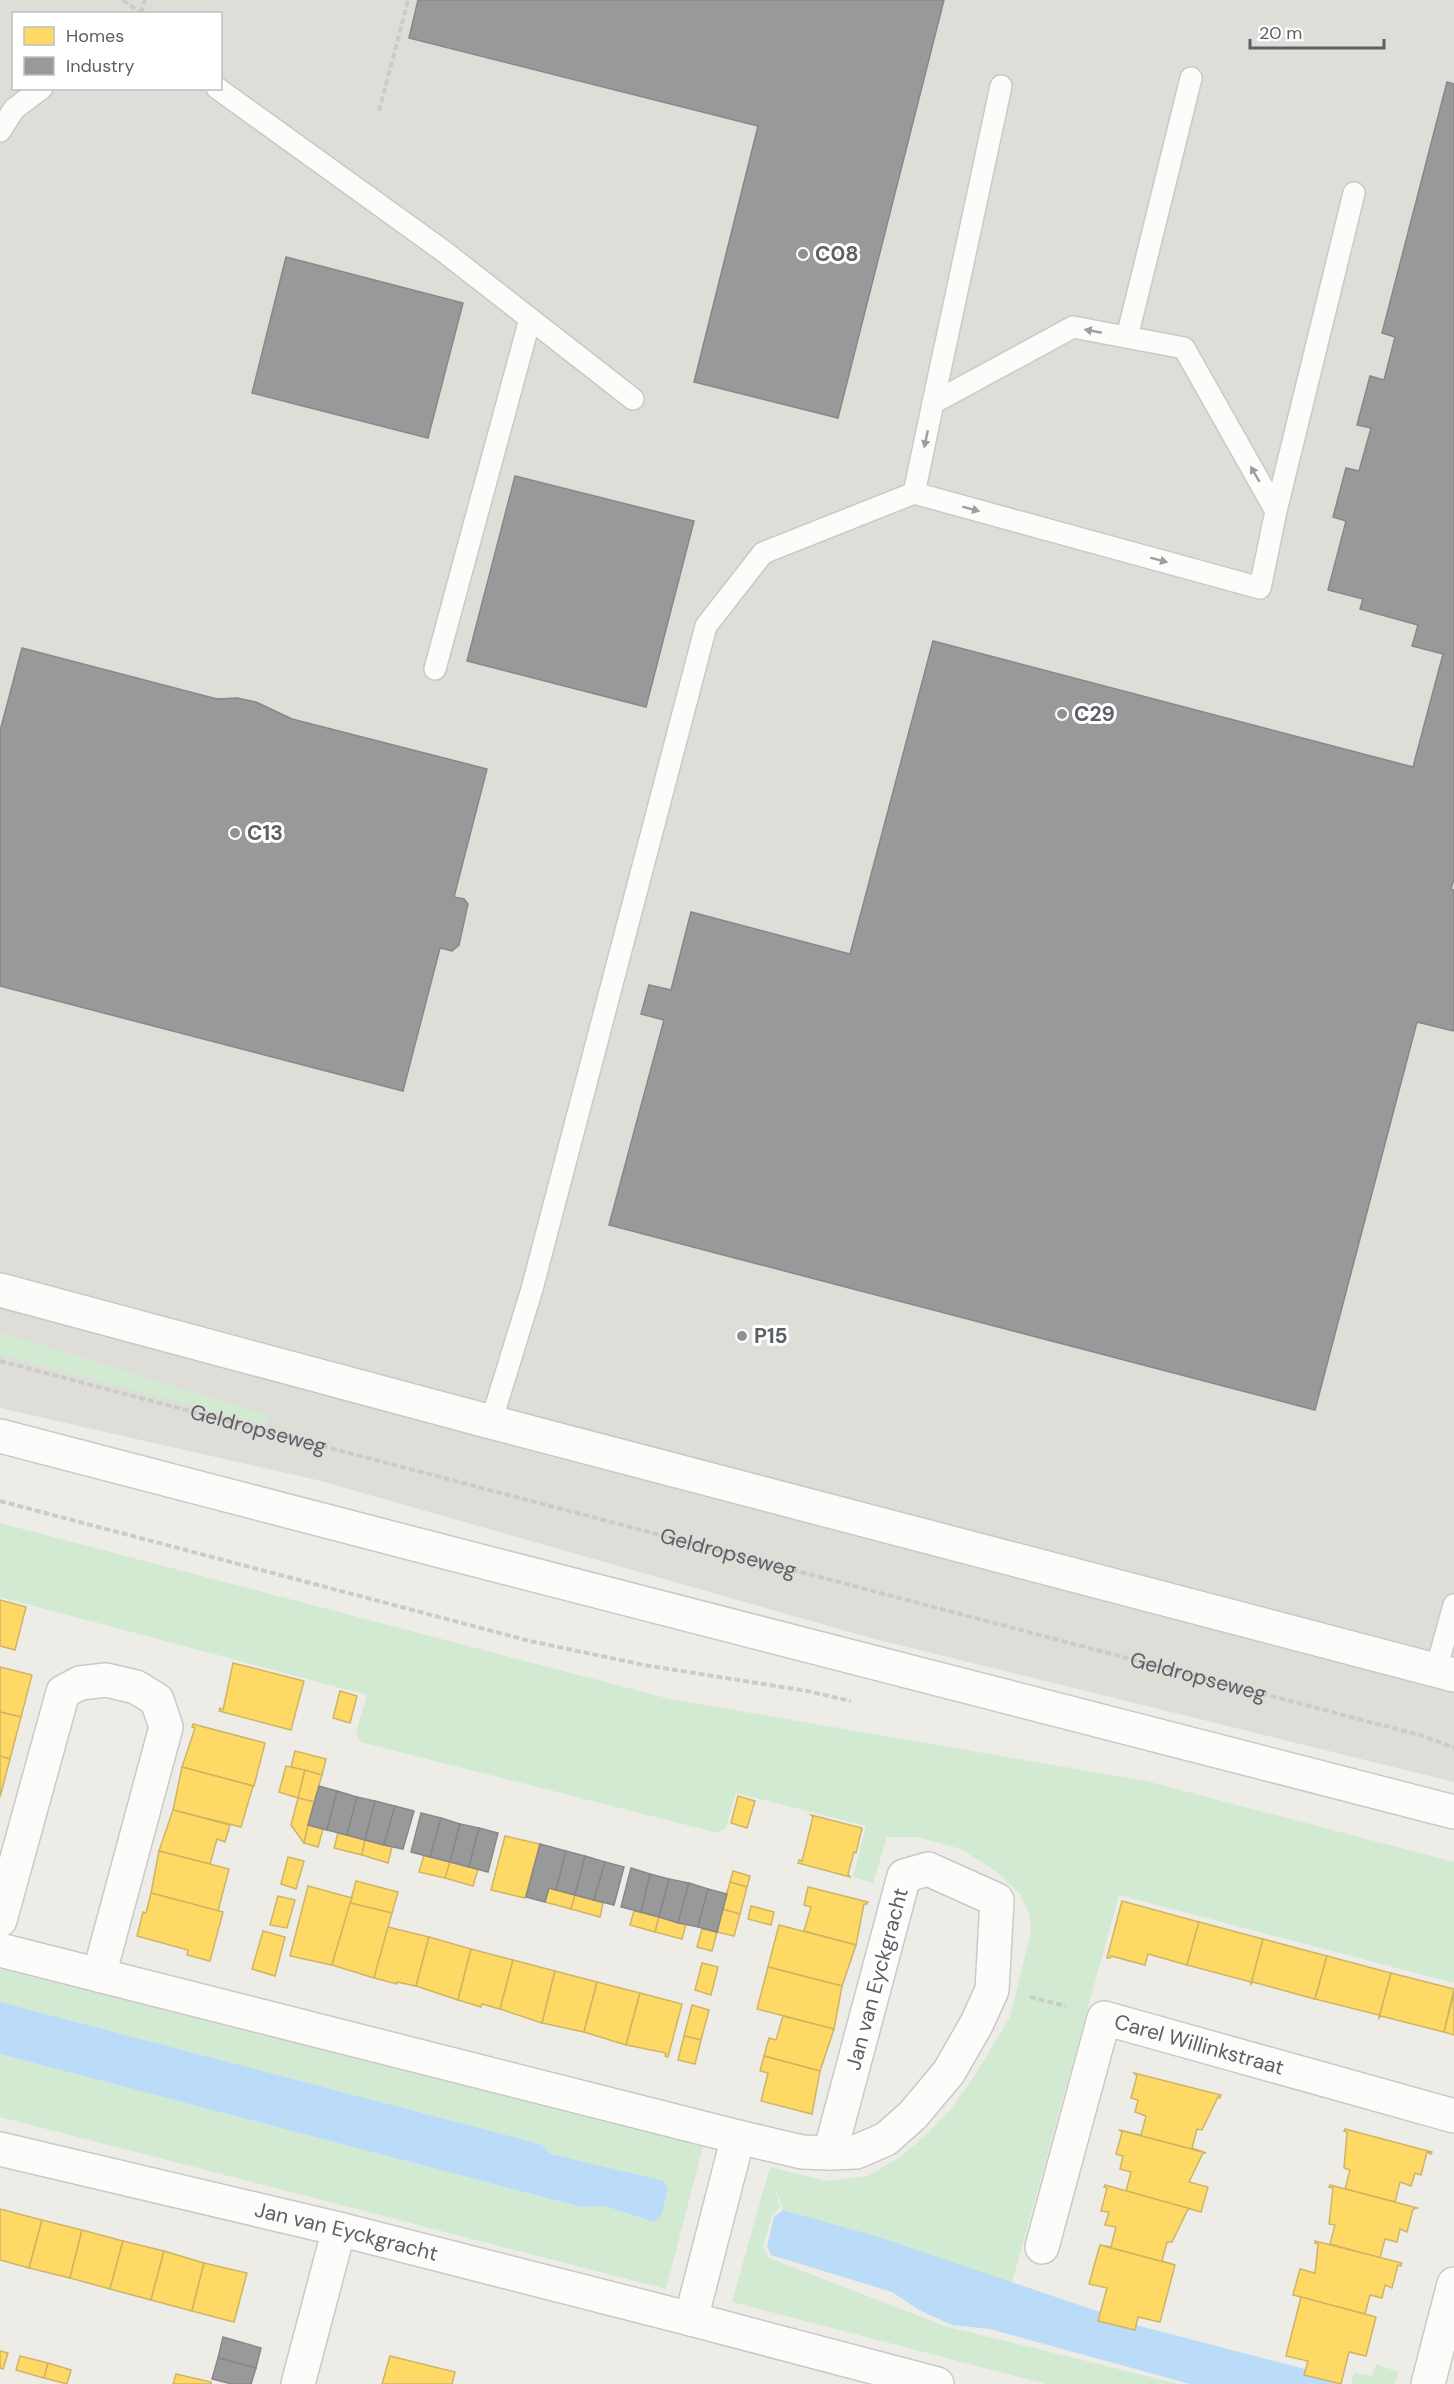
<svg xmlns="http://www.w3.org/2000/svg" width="1454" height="2384" font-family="'DM Sans',sans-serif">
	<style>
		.industrial { fill: #deddd8; fill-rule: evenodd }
		.green { fill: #d3ead2 }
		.water { fill: #badcf8 }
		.homes { fill: #ffd966; stroke: #ceb566; stroke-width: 1.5 }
		.industry { fill: #999; stroke: #87888a; stroke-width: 1.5 }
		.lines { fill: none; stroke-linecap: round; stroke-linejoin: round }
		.service-casing { stroke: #c9c9c8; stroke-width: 24 }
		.minor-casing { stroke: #c9c9c8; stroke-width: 36 }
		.secondary-casing { stroke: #c9cac9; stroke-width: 36 }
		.path { stroke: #c9cdca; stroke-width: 4; stroke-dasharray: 6 3; stroke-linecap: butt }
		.service { stroke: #fcfcfb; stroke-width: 21 }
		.minor { stroke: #fcfcfb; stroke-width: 33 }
		.secondary { stroke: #fcfcfb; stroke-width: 33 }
		.oneway { fill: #9c9ea2 }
		.poi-dot { fill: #8f9193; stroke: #fff; stroke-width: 2 }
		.labels { text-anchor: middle; stroke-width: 6; stroke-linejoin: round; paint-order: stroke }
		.poi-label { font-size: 21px; font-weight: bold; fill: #5c6066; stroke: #fff; text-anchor: start }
		.street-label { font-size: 21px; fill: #5c6066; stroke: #fff }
	</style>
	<rect width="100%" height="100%" fill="#edece7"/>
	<path class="industrial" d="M0 0H1454V1782L871 1638 317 1480 0 1408ZM14 14H220V88H14Z"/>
	<g class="green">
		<polygon points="0,1332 267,1415 265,1425 0,1355"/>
		<polygon points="0,1523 670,1699 1146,1781 1454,1862 1454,1983 1119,1895 1012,2283 876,2236 783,2210 774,2183 780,2208 772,2215 763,2247 769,2258 945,2326 1179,2384 1046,2384 732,2302 770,2167 827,2181 868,2176 900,2157 927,2134 950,2110 973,2078 1010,2017 1031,1932 1030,1915 1020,1894 997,1872 961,1849 917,1837 887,1837 873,1883 853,1877 866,1826 736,1793 726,1828 718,1833 360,1742 356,1732 367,1695 0,1597"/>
		<polygon points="0,1958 703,2147 666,2289 0,2117 0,2054 581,2207 604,2206 653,2222 661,2216 668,2191 663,2181 551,2154 540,2144 0,2002"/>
		<polygon points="1376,2364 1399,2372 1395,2384 1351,2384 1354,2373 1372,2376"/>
	</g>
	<g class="water">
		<polygon points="0,2002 540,2144 551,2154 664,2181 668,2190 661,2216 654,2222 604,2206 581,2207 0,2054"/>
		<polygon points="783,2210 876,2236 1100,2312 1098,2321 1134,2330 1136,2325 1305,2369 1305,2375 1337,2384 1190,2384 990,2329 952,2325 921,2311 892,2292 771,2255 767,2246 774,2217"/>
	</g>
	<g class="homes">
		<polygon points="0,1600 26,1607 15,1650 0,1646"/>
		<polygon points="233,1663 304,1681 291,1730 219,1711 220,1708 223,1710"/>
		<polygon points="0,1667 32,1675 21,1717 0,1712"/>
		<polygon points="340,1691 357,1696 350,1723 333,1718"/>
		<polygon points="0,1712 21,1717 10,1759 0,1756"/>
		<polygon points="193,1724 265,1743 254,1786 182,1767 195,1728 192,1727"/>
		<polygon points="295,1751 326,1759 322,1775 291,1767"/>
		<polygon points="0,1756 10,1759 0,1797"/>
		<polygon points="286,1766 305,1770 298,1798 279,1792"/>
		<polygon points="182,1767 253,1786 241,1827 173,1810"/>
		<polygon points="305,1770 322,1775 314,1802 298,1798"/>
		<polygon points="738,1796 755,1801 747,1828 731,1823"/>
		<polygon points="298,1798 314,1802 304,1843 291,1825"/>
		<polygon points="173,1810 230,1825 225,1842 217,1839 210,1864 159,1851"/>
		<polygon points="811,1815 862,1828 856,1853 854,1852 848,1874 850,1877 798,1863 799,1860 802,1861 813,1817"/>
		<polygon points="308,1825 323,1829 318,1847 304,1843"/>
		<polygon points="338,1833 365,1840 362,1855 334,1848"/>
		<polygon points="505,1836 540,1844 525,1898 491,1890"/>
		<polygon points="365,1840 392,1847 388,1863 362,1855"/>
		<polygon points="159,1851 229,1869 218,1911 151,1893"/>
		<polygon points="424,1855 450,1862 445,1878 419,1872"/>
		<polygon points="288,1857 304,1861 296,1889 281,1884"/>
		<polygon points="450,1862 478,1869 473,1886 445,1878"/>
		<polygon points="733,1871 750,1876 747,1887 730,1882"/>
		<polygon points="356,1881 398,1892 392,1913 350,1903"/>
		<polygon points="730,1882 747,1887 740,1914 722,1909"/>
		<polygon points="308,1886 352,1898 332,1965 290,1956"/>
		<polygon points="808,1887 868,1902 867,1904 864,1904 856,1945 804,1931 811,1907 804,1905"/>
		<polygon points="549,1888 575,1895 571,1909 545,1902"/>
		<polygon points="151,1893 223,1912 210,1961 187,1955 188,1950 137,1936 143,1912 146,1913"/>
		<polygon points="575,1895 603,1903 600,1917 571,1909"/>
		<polygon points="278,1896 295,1900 287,1928 270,1925"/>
		<polygon points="1122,1901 1199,1922 1187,1965 1148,1954 1145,1965 1111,1956 1110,1958 1107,1958"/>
		<polygon points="350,1903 392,1913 374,1978 332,1965"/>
		<polygon points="751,1906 774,1912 771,1925 748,1919"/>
		<polygon points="722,1909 740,1914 734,1936 717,1932"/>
		<polygon points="634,1911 659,1917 655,1932 630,1925"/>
		<polygon points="659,1917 686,1924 682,1939 655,1932"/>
		<polygon points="1199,1922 1263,1939 1251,1984 1251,1982 1187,1965"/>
		<polygon points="779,1925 856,1945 842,1986 768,1967"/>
		<polygon points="388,1927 429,1937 416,1986 397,1982 397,1984 374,1978"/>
		<polygon points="702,1929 717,1932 712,1951 697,1947"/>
		<polygon points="263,1931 285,1937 275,1976 252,1969"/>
		<polygon points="429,1937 471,1949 458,2000 416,1986"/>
		<polygon points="1263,1939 1327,1956 1315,1999 1253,1982 1251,1984"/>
		<polygon points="471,1949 513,1960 500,2009 482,2004 481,2007 458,2000"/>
		<polygon points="1327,1956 1391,1973 1379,2018 1379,2015 1315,1999"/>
		<polygon points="513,1960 555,1971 542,2023 500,2009"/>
		<polygon points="702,1963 718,1967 711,1995 695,1990"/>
		<polygon points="768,1967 842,1986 834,2029 757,2009"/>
		<polygon points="555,1971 597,1982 584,2032 542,2023"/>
		<polygon points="1391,1973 1454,1989 1444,2032 1381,2016 1379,2018"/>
		<polygon points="597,1982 640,1993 626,2045 584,2032"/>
		<polygon points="640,1993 682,2004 668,2057 665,2056 666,2053 626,2045"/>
		<polygon points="1454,1993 1454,2035 1444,2032"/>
		<polygon points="692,2005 709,2010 701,2040 684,2036"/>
		<polygon points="783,2016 834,2029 820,2071 764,2056 769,2038 776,2040"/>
		<polygon points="684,2036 701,2040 695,2064 678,2060"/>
		<polygon points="764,2056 820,2071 812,2114 761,2101 768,2073 760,2071"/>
		<polygon points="1134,2073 1221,2095 1220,2098 1218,2097 1202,2130 1197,2129 1192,2148 1206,2153 1119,2130 1141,2135 1146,2116 1135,2112 1138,2100 1131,2098 1137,2076"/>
		<polygon points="1345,2129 1432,2152 1431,2154 1427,2152 1421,2175 1415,2173 1411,2186 1400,2182 1395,2202 1345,2189 1350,2170 1344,2168 1347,2132 1344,2131"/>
		<polygon points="1119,2130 1206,2153 1203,2153 1189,2182 1208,2187 1201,2212 1126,2191 1131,2172 1120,2169 1123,2156 1116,2154 1122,2132"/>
		<polygon points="1105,2185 1191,2209 1188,2209 1172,2242 1167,2242 1162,2261 1175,2265 1100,2245 1111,2247 1116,2227 1105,2225 1109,2212 1101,2211 1107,2188 1104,2187"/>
		<polygon points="1330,2185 1395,2202 1417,2208 1413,2209 1407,2232 1400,2229 1397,2242 1385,2239 1380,2258 1330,2244 1335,2225 1329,2224 1333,2188 1329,2187"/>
		<polygon points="0,2209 42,2220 29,2268 0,2260"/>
		<polygon points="42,2220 82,2230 70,2278 29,2268"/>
		<polygon points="82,2230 123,2241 110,2289 70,2278"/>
		<polygon points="123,2241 164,2251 151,2300 110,2289"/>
		<polygon points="1315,2241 1402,2263 1401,2266 1398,2265 1392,2288 1385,2285 1382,2298 1370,2295 1365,2314 1293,2295 1300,2269 1315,2273 1318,2244 1315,2243"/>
		<polygon points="1100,2245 1175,2265 1160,2322 1138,2317 1135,2330 1098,2321 1107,2288 1089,2284"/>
		<polygon points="164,2251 204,2263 192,2311 151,2300"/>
		<polygon points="204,2263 247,2273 234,2322 192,2311"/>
		<polygon points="1301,2297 1376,2317 1366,2356 1349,2352 1341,2384 1304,2375 1308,2361 1286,2356"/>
		<polygon points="0,2351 8,2353 3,2369 0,2368"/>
		<polygon points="20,2356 48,2363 44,2378 16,2370"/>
		<polygon points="390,2356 455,2372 452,2384 382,2384"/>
		<polygon points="48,2363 71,2370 67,2384 44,2378"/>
		<polygon points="176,2374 211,2382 211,2384 173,2384"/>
	</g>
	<g class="industry">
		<polygon points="418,0 944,0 838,418 694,382 758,126 409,38"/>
		<polygon points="1447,82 1454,84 1454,879 1451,889 1454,890 1454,1029 1453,1031 1417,1022 1315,1410 609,1225 664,1020 641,1014 649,985 671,990 691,912 850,954 933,641 1413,767 1443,654 1412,646 1418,625 1360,609 1363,599 1328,590 1346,521 1333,517 1346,468 1359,471 1371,428 1357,425 1370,376 1384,380 1395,337 1382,333"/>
		<polygon points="286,257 463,303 428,438 252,393"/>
		<polygon points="515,476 694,521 646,707 467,661"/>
		<polygon points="22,648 217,699 237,698 256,702 292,719 487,769 454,897 464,899 468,904 459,945 452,951 440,948 403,1091 0,986 0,731"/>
		<polygon points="319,1786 337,1791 327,1830 308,1825"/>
		<polygon points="337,1791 357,1797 347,1835 327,1830"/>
		<polygon points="357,1797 375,1801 365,1840 347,1835"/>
		<polygon points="375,1801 395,1806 384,1845 365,1840"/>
		<polygon points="395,1806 414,1811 403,1849 384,1845"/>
		<polygon points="421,1813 441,1818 430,1857 411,1852"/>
		<polygon points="441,1818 460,1824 450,1862 430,1857"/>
		<polygon points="460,1824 479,1828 469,1867 450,1862"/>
		<polygon points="479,1828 498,1833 488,1872 469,1867"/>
		<polygon points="540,1844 566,1851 556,1890 549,1888 545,1902 526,1897"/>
		<polygon points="566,1851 585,1856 575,1895 556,1890"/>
		<polygon points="585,1856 605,1862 594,1900 575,1895"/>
		<polygon points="605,1862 624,1867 614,1905 594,1900"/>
		<polygon points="631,1868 650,1874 641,1912 621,1907"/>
		<polygon points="650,1874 669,1879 659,1917 641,1912"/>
		<polygon points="669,1879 689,1883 678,1923 659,1917"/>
		<polygon points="689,1883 708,1889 698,1927 678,1923"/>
		<polygon points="708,1889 727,1894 717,1932 698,1927"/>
		<polygon points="223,2337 261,2348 256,2368 218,2358"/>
		<polygon points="218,2358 256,2368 251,2384 232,2384 212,2379"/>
	</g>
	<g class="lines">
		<defs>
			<g id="service">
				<polyline points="217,88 442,250 633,399"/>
				<polyline points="0,131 14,109 42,88"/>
				<polyline points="1127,337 1191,78"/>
				<polyline points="933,403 1001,86"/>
				<polyline points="1276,511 1354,193"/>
				<polyline points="435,669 530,319"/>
				<polyline points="491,1422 532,1289 706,626 763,553 914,493 1260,588 1276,511 1184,348 1073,327 933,403 914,493"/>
				<polyline points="1436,1670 1454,1605"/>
			</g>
			<g id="minor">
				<polyline points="0,1290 491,1422 1454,1675"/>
				<polygon points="928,1869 997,1900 992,1990 977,2023 949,2072 913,2115 886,2139 856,2152 830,2153 904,1876"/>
				<polyline points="0,1920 63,1692 80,1683 106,1680 136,1687 157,1700 166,1727 99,1975"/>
				<polyline points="0,1950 738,2137 802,2152 830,2153"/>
				<path id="s2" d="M0 2149 339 2229 691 2319 937 2384"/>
				<path id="s3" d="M1042 2247 1104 2018 1454 2116"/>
				<polyline points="691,2319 738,2137"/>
				<polyline points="298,2384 339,2229"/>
				<polyline points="1428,2384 1454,2284"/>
			</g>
			<path id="secondary" d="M0 1436C484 1564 970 1685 1454 1812"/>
		</defs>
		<use href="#service" class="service-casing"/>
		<use href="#minor" class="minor-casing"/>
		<use href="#secondary" class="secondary-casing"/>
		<g class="path">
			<polyline points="123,0 141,13"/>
			<polyline points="141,13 145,0"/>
			<polyline points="379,111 408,0"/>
			<path id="s1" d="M0 1361 1423 1736 1454 1748"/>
			<polyline points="0,1501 530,1641 644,1665 807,1691 851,1701"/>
			<polyline points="1030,1997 1066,2006"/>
		</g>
		<use href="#service" class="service"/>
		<use href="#minor" class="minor"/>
		<use href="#secondary" class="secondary"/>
	</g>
	<defs><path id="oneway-solid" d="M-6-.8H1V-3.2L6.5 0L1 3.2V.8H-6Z" transform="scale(1.5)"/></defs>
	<g class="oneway">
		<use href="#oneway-solid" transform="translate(1093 331) rotate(-169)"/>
		<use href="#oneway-solid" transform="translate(926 439) rotate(102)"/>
		<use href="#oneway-solid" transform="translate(1255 474) rotate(-120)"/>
		<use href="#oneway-solid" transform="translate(971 509) rotate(15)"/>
		<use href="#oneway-solid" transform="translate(1159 560) rotate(15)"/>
	</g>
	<g class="poi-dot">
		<circle cx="803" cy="254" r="6"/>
		<circle cx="1062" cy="714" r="6"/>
		<circle cx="235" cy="833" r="6"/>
		<circle cx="742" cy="1336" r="6"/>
	</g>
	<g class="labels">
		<g class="poi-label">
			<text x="815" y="261">C08</text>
			<text x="1074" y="721">C29</text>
			<text x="247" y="840">C13</text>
			<text x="754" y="1343">P15</text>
		</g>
		<g class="street-label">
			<text dy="7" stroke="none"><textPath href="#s1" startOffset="267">Geldropseweg</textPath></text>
			<text dy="7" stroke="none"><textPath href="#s1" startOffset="753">Geldropseweg</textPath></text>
			<text dy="7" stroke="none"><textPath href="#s1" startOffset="1239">Geldropseweg</textPath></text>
			<text transform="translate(877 1979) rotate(-75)" y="7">Jan van Eyckgracht</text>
			<text dy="7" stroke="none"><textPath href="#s3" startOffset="336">Carel Willinkstraat</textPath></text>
			<text dy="7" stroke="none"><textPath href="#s2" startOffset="356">Jan van Eyckgracht</textPath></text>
		</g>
	</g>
	<rect x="12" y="12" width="210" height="78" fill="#ffffff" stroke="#bebfc2" stroke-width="1.5"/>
	<rect x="24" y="27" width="30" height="18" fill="#ffd966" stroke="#bebfc2" stroke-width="1.5"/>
	<text x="66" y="42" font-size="18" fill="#5c6066">Homes</text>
	<rect x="24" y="57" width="30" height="18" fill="#999999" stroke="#bebfc2" stroke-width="1.5"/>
	<text x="66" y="72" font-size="18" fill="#5c6066">Industry</text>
	<path d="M1250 39v9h134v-9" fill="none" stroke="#5c6066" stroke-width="3"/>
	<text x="1259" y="39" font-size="18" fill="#5c6066" stroke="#ffffff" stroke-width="4.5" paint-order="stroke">20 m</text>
</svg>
